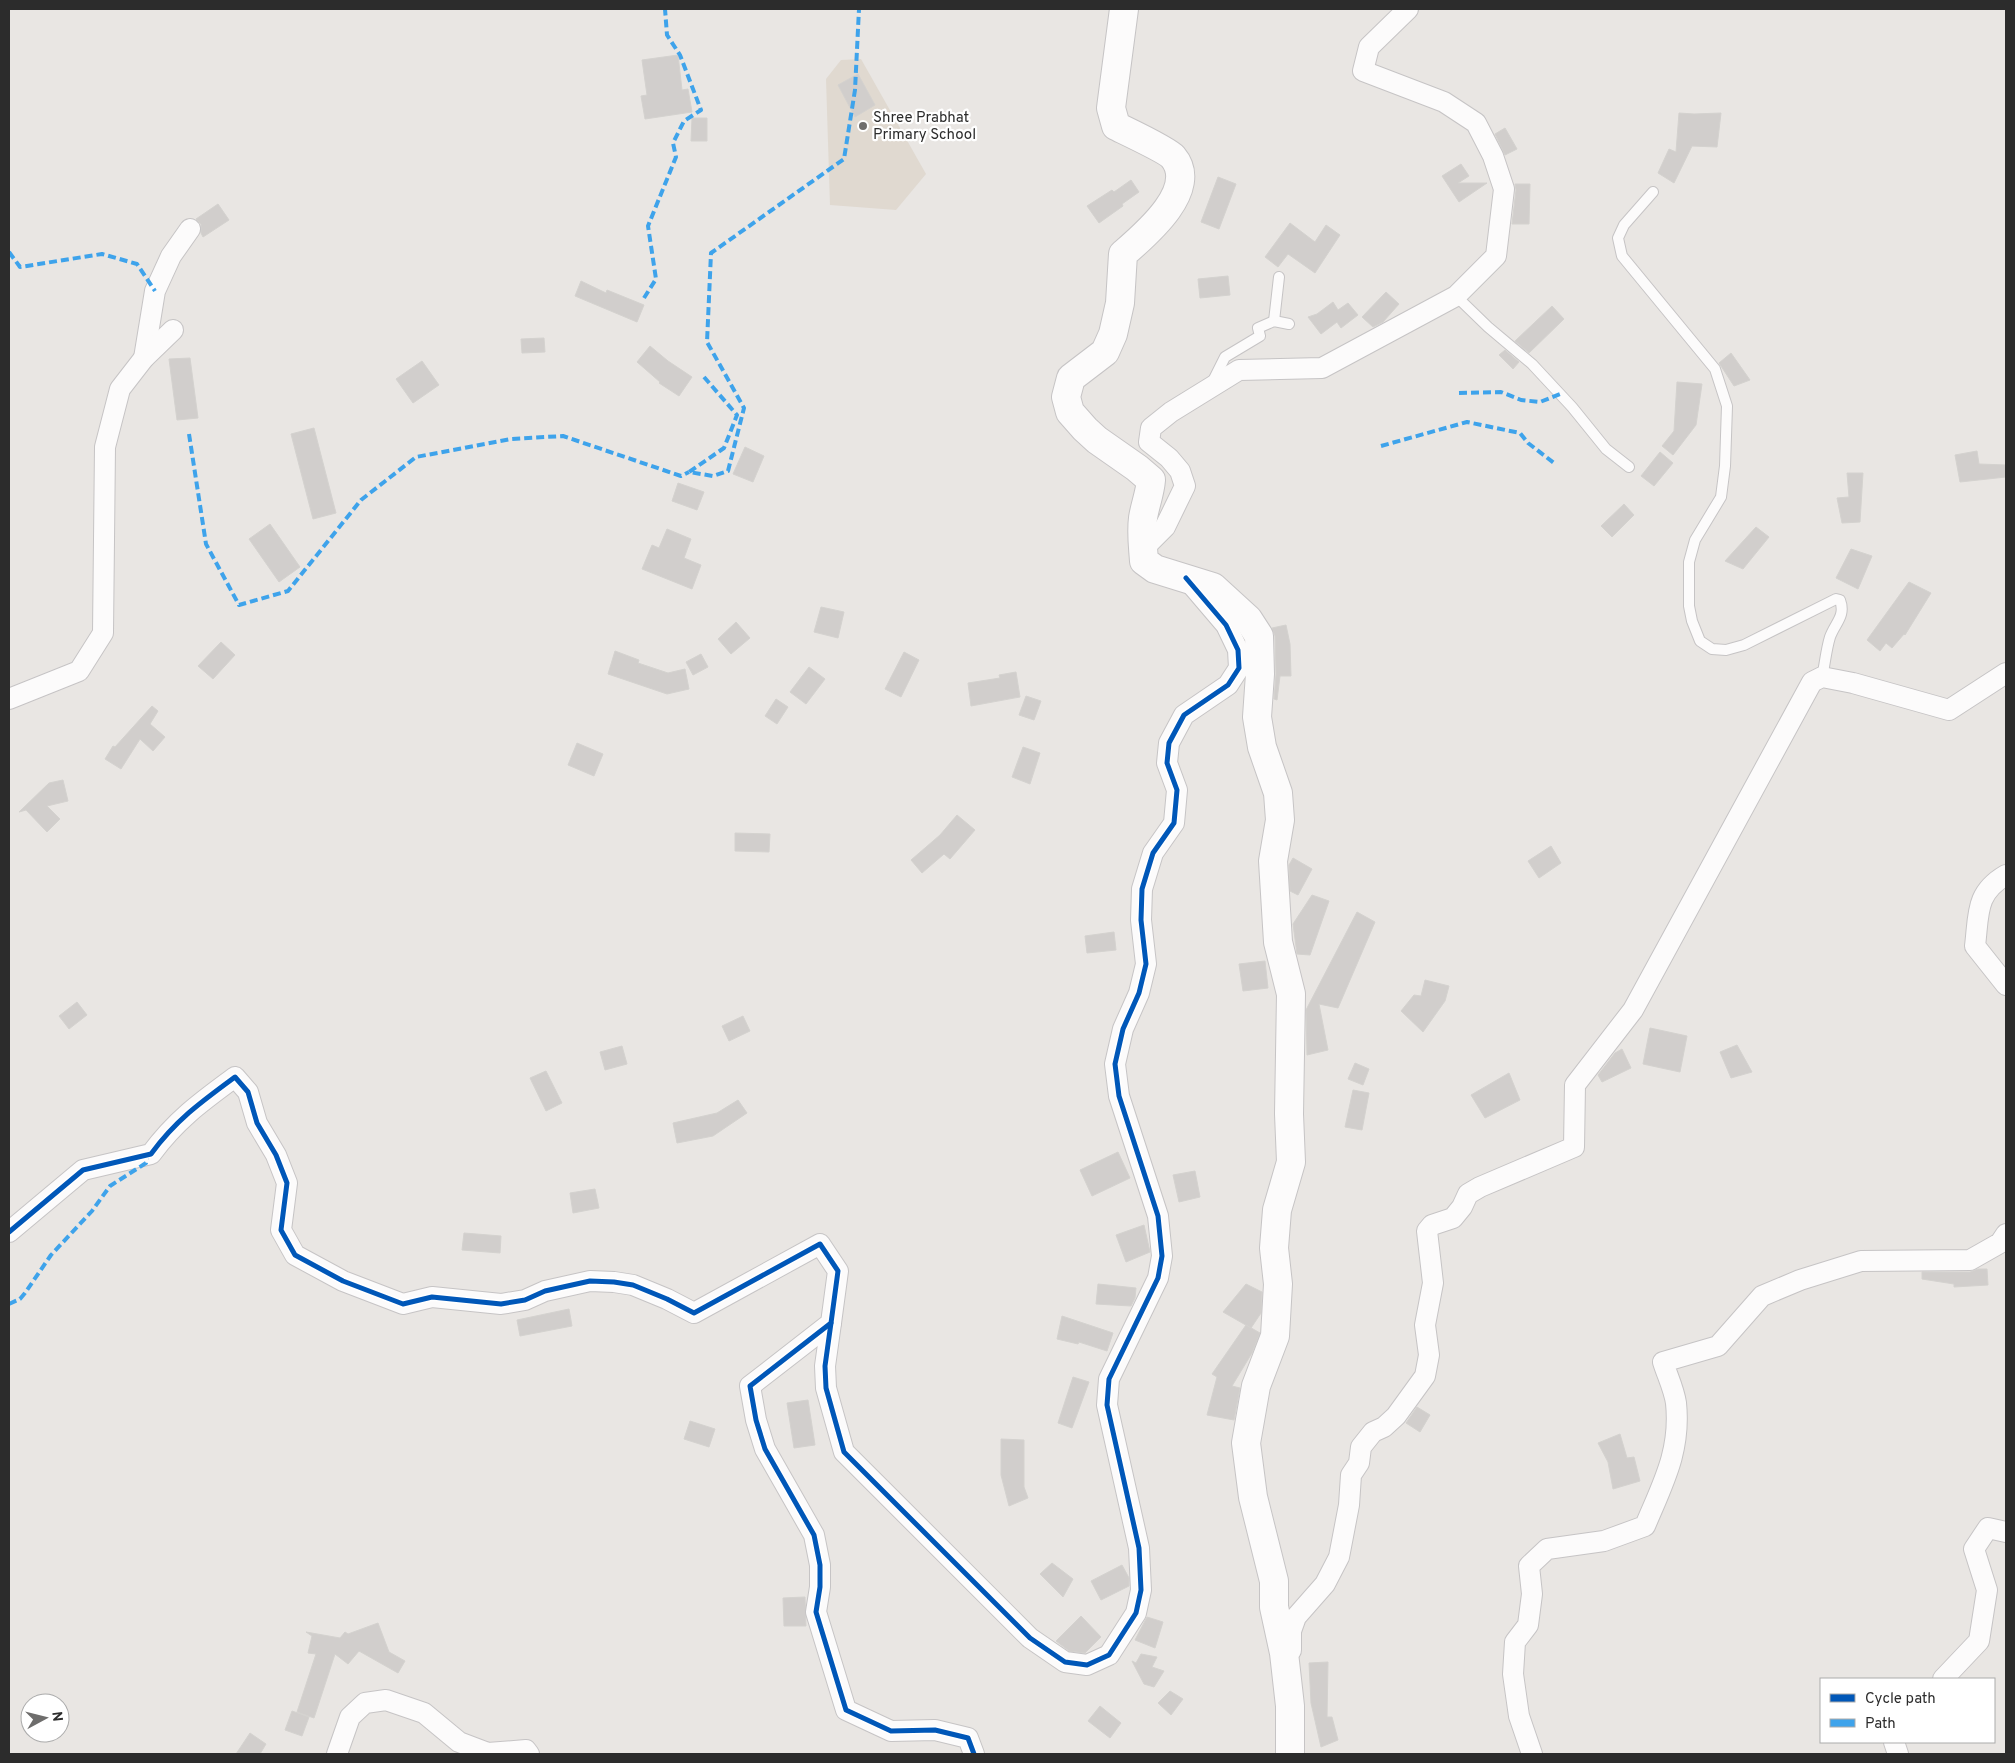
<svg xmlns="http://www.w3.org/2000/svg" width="2015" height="1763" font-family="Overpass,sans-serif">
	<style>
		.education { fill: #e0d9d0 }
		.building { fill: #d1cecc; stroke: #d4d2cf }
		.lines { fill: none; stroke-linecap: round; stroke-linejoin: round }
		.lane-casing { stroke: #c6c4c5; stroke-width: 12 }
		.street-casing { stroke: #c6c4c5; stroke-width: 22 }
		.secondary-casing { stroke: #c6c4c5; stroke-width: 30 }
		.lane { stroke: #fcfbfb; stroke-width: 10 }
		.street { stroke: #fcfbfb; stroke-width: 20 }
		.secondary { stroke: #fcfbfb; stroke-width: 28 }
		.quiet { stroke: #3ea3eb; stroke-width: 4; stroke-dasharray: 8 4; stroke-linecap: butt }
		.cycleway-casing { stroke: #fff; stroke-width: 8 }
		.cycleway { stroke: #0057b8; stroke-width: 5 }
		.poi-dot { fill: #6e6d6c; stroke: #fff; stroke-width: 2 }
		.labels { text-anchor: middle; stroke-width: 4.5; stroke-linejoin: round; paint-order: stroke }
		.poi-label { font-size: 15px; fill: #2c2c2c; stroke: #fff; text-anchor: start }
	</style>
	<rect width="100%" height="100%" fill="#e9e6e3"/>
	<polygon class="education" points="861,59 926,174 896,210 830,205 826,79 841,60"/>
	<g class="building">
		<polygon points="678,55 682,90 688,89 692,112 645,119 641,96 647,95 642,60"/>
		<polygon points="858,74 875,105 855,117 838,85"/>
		<polygon points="1679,113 1694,114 1721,113 1717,147 1692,146 1674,183 1658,173 1669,149 1676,152"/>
		<polygon points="692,118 707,118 707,141 691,141"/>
		<polygon points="1505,128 1517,149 1505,155 1495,134"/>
		<polygon points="1461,164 1469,176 1458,183 1487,183 1459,202 1442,176"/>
		<polygon points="1218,177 1236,184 1219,229 1201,222"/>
		<polygon points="1131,180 1139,192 1122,204 1123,206 1099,223 1087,206 1112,190 1114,192"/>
		<polygon points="1515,184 1530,184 1529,224 1512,224 1516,190"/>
		<polygon points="218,204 229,220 203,237 201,233 201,224 196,219"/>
		<polygon points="1290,223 1315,242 1326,225 1340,235 1315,273 1288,254 1278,267 1265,257"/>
		<polygon points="1228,276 1230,295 1200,298 1198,279"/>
		<polygon points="581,281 606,293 607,290 644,305 637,322 575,296"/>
		<polygon points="1386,292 1399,304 1383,322 1373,327 1362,317"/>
		<polygon points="1333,302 1338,310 1348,303 1358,315 1341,328 1337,322 1321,334 1308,317 1317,314"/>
		<polygon points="1552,306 1564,319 1529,353 1515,341"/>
		<polygon points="544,338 545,352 522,353 521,339"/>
		<polygon points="650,346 668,361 692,377 679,396 659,383 660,382 637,362"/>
		<polygon points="1505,350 1519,362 1513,369 1499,355"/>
		<polygon points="1731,353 1750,380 1734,386 1719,363"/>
		<polygon points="190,358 198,418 177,420 169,359"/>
		<polygon points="422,361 439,385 413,403 396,379"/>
		<polygon points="1677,382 1702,384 1696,425 1673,455 1662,446 1674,431"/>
		<polygon points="314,428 336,513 313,519 291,434"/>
		<polygon points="745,447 764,456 753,482 733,474"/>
		<polygon points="1977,451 1979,464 2006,465 2006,477 1960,482 1955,455"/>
		<polygon points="1660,452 1673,463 1654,486 1641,476"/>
		<polygon points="1847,473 1863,473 1860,522 1842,523 1837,498 1849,497"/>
		<polygon points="678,483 704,492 697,510 672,501"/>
		<polygon points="1624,504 1634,515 1612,537 1601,526"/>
		<polygon points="270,524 300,567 279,582 249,539"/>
		<polygon points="1756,527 1769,537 1743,569 1725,561"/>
		<polygon points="667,529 691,539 684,558 701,565 692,589 642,569 652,545 659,548"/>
		<polygon points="1851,549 1872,556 1858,589 1836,578"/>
		<polygon points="1909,582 1931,593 1905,635 1904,634 1892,648 1886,643 1880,651 1867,640"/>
		<polygon points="821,607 844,612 838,638 814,632"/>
		<polygon points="736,622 750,638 731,654 718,639"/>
		<polygon points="1286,625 1290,644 1291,676 1280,676 1277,700 1274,699 1276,674 1275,636 1272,628"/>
		<polygon points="221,642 235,655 213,679 198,666"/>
		<polygon points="615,651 639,660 638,663 668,673 685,669 689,689 667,694 608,674"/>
		<polygon points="904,652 919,660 901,697 885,689"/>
		<polygon points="701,654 708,667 693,675 686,662"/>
		<polygon points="809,667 825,679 806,704 790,692"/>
		<polygon points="1016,672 1020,697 971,706 968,683 1000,678 999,675"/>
		<polygon points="1026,696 1041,701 1034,720 1019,715"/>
		<polygon points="776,699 788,707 777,724 765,716"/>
		<polygon points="152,706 158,711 150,724 165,737 153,751 140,739 121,769 105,759 113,746 115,747"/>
		<polygon points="577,743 603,754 594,776 568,765"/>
		<polygon points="1023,747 1040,753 1030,784 1012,777"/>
		<polygon points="63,780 68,801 47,806 60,819 47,832 26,810 19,812 49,783"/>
		<polygon points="957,815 975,830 950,859 944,854 922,873 911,860 940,835"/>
		<polygon points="735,833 770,834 769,852 735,851"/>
		<polygon points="1551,846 1561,863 1539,878 1528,861"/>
		<polygon points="1293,858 1312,869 1298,895 1290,891 1289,865"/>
		<polygon points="1312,895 1329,901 1310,955 1297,954 1293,924"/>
		<polygon points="1357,912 1375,922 1338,1008 1319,1004 1328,1050 1307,1055 1306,1010"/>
		<polygon points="1114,932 1116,950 1087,953 1085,936"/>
		<polygon points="1265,961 1268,988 1243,991 1239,964"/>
		<polygon points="1425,980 1449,986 1445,1001 1423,1032 1401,1011 1414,995 1421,996"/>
		<polygon points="77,1002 87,1015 69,1029 59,1016"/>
		<polygon points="743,1016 750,1031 729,1041 722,1026"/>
		<polygon points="1650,1028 1687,1036 1680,1072 1643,1064"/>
		<polygon points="1737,1045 1752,1072 1731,1078 1720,1052"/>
		<polygon points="622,1046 627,1064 605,1070 600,1052"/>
		<polygon points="1622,1049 1631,1068 1602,1082 1598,1075 1615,1053"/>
		<polygon points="1355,1063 1369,1069 1363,1085 1348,1079"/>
		<polygon points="546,1071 562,1103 546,1111 530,1078"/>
		<polygon points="1509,1073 1520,1100 1485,1118 1471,1095"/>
		<polygon points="1353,1090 1369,1093 1362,1130 1345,1127"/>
		<polygon points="738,1100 747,1113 713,1136 677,1143 673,1123 717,1113"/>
		<polygon points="1118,1152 1130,1178 1092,1196 1080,1170"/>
		<polygon points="1195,1171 1200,1197 1179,1202 1173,1175"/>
		<polygon points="595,1189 599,1208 573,1213 570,1193"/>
		<polygon points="1144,1225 1150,1252 1126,1262 1116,1235"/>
		<polygon points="464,1233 501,1236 500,1253 462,1250"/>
		<polygon points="1978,1269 1987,1269 1988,1285 1954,1287 1954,1284 1922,1279 1922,1272 1970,1272"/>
		<polygon points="1098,1284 1136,1288 1135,1298 1131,1306 1096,1304"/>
		<polygon points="1246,1284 1262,1292 1261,1313 1251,1328 1223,1312"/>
		<polygon points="569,1309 572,1326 520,1336 517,1320"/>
		<polygon points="1062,1316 1113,1333 1107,1351 1079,1342 1078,1344 1057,1339"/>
		<polygon points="1246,1325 1260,1333 1252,1353 1232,1386 1240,1388 1234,1420 1207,1415 1217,1377 1212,1374"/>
		<polygon points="1073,1377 1089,1382 1072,1428 1058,1423"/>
		<polygon points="808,1400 815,1445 794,1448 787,1403"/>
		<polygon points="1417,1407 1430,1415 1420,1432 1406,1423"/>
		<polygon points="690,1421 715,1429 709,1447 684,1439"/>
		<polygon points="1620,1434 1627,1458 1634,1457 1640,1481 1613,1489 1608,1462 1598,1443"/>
		<polygon points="1001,1439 1024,1440 1024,1487 1028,1498 1009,1506 1001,1475"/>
		<polygon points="1052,1563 1073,1579 1063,1597 1040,1574"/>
		<polygon points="1122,1565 1129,1578 1129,1586 1101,1600 1091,1581"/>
		<polygon points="805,1597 806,1626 784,1626 783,1598"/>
		<polygon points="1081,1616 1101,1637 1085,1653 1069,1651 1056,1641"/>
		<polygon points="1147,1617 1163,1622 1155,1648 1135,1640"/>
		<polygon points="378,1623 389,1652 405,1661 398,1673 359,1651 348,1664 335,1654 314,1718 297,1712 316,1654 308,1653 312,1636 306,1632 340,1638 345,1632 348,1634"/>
		<polygon points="1141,1654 1157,1657 1152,1667 1164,1671 1154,1687 1144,1684 1132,1661 1136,1663"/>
		<polygon points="1328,1662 1327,1717 1332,1717 1338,1740 1321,1747 1311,1703 1309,1663"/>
		<polygon points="1170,1691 1183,1699 1171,1715 1158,1703"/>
		<polygon points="1100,1706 1121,1723 1110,1738 1088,1721"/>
		<polygon points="292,1711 309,1717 302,1736 285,1730"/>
		<polygon points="250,1733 266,1744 260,1754 236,1754"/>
	</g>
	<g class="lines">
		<defs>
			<g id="lane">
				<path d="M1653 192 1624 225 1618 238 1622 256 1715 369 1727 406 1725 466 1721 497 1695 540 1689 562V606L1692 621 1700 641 1712 649 1726 650 1744 645 1836 599 1840 600C1846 616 1835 623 1830 637 1826 650 1825 664 1822 677"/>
				<polyline points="1456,296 1488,327 1532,364 1572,407 1606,449 1629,467"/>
				<polyline points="1274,321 1279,277"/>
				<polyline points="1212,383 1225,357 1260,336 1258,328 1274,321 1289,324"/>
			</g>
			<g id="street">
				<polyline points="144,358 155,291 171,256 190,229"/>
				<polyline points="1143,549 1165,527 1185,486 1180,471 1169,458 1149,442 1151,428 1171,412 1239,370 1322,368 1456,296 1496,256 1504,189 1493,156 1476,123 1444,102 1363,71 1369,47 1408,9"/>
				<polyline points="9,699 79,671 103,633 105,447 120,389 144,358 173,330"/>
				<path d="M2006 875C1975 893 1979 914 1975 946L2006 985"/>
				<path d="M9 1232 83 1170 151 1154C176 1120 201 1102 235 1077L248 1092 257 1123 276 1155 287 1183 281 1230 295 1255 343 1281 403 1304 432 1297 501 1304 525 1300 545 1291 590 1281 614 1282 633 1285 667 1299 694 1313 820 1244 838 1271 831 1323 750 1386 756 1420 765 1449 814 1535 820 1565V1587L816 1612 846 1710 891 1731 935 1730 968 1738 974 1754"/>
				<polyline points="831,1323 825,1366 826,1388 844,1452 1030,1638 1065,1662 1087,1665 1109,1655 1136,1613 1141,1590 1139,1548 1107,1405 1109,1379 1158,1278 1162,1256 1158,1216 1119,1096 1115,1064 1123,1029 1139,993 1146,964 1141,920 1142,889 1153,853 1174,823 1177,790 1167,763 1169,743 1184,715 1228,685 1239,668 1238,650 1226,625 1186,578"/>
				<polyline points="1288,1651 1291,1650 1291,1631 1296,1617 1325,1584 1339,1557 1349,1505 1351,1475 1359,1463 1361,1447 1373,1432 1384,1427 1396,1416 1425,1376 1429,1355 1425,1325 1433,1283 1427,1231 1432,1225 1453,1218 1462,1207 1468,1194 1480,1187 1574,1147 1575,1085 1633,1010 1812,682 1822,677 1853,683 1949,710 2006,673"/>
				<polyline points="1943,1679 1979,1641 1987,1590 1974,1549 1988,1528 2006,1532"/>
				<polyline points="1894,1742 1898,1754"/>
				<polyline points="337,1754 350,1717 365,1703 386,1700 424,1713 459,1742 488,1753 526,1750 529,1754"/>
				<path d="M1532 1754 1519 1716 1513 1674 1515 1642 1528 1625 1532 1594 1529 1566 1547 1549 1604 1541 1645 1526C1663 1483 1681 1451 1676 1403 1674 1389 1667 1375 1663 1362L1718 1346 1762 1296 1800 1280 1861 1261 1970 1260 2000 1243 2006 1234"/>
			</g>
			<path id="secondary" d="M1124 9 1111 108 1116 126C1126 131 1167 150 1173 157 1200 189 1145 235 1123 254L1120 303 1113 334 1105 352 1071 378 1066 397 1070 412 1085 429 1097 440 1137 468 1151 480C1150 493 1145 505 1143 518 1141 533 1143 546 1144 561L1155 569 1213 587 1248 619 1259 636 1260 674 1257 717 1262 747 1278 793 1280 820 1273 861 1278 942 1291 994 1289 1114 1291 1162 1277 1210 1274 1248 1278 1284 1275 1336 1256 1386 1246 1443 1253 1497 1274 1581V1607L1284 1653 1290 1706V1754"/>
		</defs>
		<use href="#lane" class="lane-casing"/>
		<use href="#street" class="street-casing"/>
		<use href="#secondary" class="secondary-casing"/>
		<use href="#lane" class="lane"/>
		<use href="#street" class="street"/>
		<use href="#secondary" class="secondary"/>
		<g class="quiet">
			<polyline points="9,252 20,267 102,254 137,264 155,291"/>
			<polyline points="644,298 656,279 648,226 676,157 673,143 684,121 701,110 680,55 667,35 665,9"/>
			<polyline points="704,377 737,415 724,448 689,472 713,476 728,471 744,408 707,342 711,253 844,159 855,90 859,9"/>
			<polyline points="1459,393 1501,392 1521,400 1540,402 1560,394"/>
			<polyline points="189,434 206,544 239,605 288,591 361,500 416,457 511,439 563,436 681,476 689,472"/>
			<polyline points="1381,446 1467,422 1520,433 1528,443 1554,463"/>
			<polyline points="9,1304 20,1299 25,1293 51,1255 92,1211 110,1186 146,1163 148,1154"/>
		</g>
		<defs>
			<g id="cycleway">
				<path d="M9 1232 83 1170 151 1154C176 1120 201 1102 235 1077L248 1092 257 1123 276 1155 287 1183 281 1230 295 1255 343 1281 403 1304 432 1297 501 1304 525 1300 545 1291 590 1281 614 1282 633 1285 667 1299 694 1313 820 1244 838 1271 831 1323 750 1386 756 1420 765 1449 814 1535 820 1565V1587L816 1612 846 1710 891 1731 935 1730 968 1738 974 1754"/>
				<polyline points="831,1323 825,1366 826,1388 844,1452 1030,1638 1065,1662 1087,1665 1109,1655 1136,1613 1141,1590 1139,1548 1107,1405 1109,1379 1158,1278 1162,1256 1158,1216 1119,1096 1115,1064 1123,1029 1139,993 1146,964 1141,920 1142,889 1153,853 1174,823 1177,790 1167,763 1169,743 1184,715 1228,685 1239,668 1238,650 1226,625 1186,578"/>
			</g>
		</defs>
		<use href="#cycleway" class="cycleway-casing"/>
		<use href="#cycleway" class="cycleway"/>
	</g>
	<circle class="poi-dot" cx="863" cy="126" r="5"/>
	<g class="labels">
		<g class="poi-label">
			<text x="873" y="122">Shree Prabhat<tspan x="873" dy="17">Primary School</tspan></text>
		</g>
	</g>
	<rect width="2015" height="1763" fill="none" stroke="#2c2c2c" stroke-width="20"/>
	<rect x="1820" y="1678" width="175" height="65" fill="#ffffff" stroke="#ababab"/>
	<rect x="1830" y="1694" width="25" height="8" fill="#0057b8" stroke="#ababab"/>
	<text x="1865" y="1703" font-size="15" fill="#2c2c2c">Cycle path</text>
	<rect x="1830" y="1719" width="25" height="8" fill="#3ea3eb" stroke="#ababab"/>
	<text x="1865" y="1728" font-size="15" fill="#2c2c2c">Path</text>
	<g transform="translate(45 1718) rotate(83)"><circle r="24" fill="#ffffff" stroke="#ababab"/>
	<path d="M0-4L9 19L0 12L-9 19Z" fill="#6e6d6c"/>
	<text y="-8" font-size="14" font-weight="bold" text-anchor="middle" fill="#2c2c2c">N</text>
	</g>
</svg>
